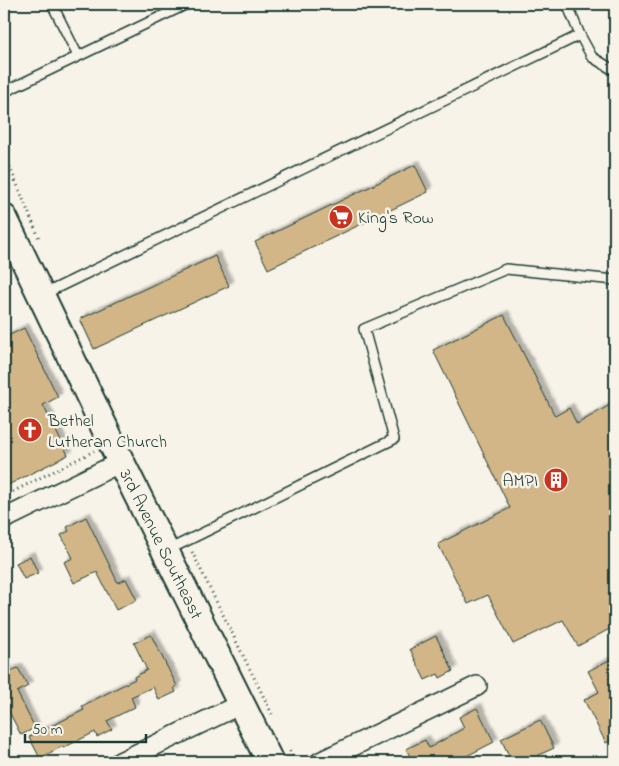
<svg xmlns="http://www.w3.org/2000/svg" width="619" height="766" font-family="'Indie Flower',sans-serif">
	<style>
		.building { fill: #d2b687; stroke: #1f3d34; filter: url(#shadow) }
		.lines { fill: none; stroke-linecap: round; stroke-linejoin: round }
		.lane-casing { stroke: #1f3d34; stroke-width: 12 }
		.street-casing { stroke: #1f3d34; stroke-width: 22 }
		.secondary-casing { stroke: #1f3d34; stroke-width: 30 }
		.path { stroke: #1f3d34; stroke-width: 3; stroke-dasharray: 1 4; stroke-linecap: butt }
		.lane { stroke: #f7f3e8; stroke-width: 9 }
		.street { stroke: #f7f3e8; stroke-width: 19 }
		.secondary { stroke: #f7f3e8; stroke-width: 26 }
		.labels { text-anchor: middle; stroke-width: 5; stroke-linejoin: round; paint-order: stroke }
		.poi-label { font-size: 18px; fill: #1f3d34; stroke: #f7f3e8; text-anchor: start }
		.street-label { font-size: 18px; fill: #1f3d34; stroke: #f7f3e8 }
	</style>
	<defs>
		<filter id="shadow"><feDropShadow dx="4.5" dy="-4.5" stdDeviation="1" flood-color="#0004"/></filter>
	</defs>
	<rect width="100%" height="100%" fill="#f7f3e8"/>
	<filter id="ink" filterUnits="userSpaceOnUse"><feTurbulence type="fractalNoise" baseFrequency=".02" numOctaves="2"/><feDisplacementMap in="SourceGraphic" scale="10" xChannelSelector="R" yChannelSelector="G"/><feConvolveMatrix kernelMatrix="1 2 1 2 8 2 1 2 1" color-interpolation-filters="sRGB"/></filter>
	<g filter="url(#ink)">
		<g class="building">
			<polygon points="415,165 428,192 268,269 255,242"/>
			<polygon points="215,256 229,286 94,349 80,319"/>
			<polygon points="504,315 555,416 569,408 577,424 615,402 615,605 609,608 615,621 615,626 578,646 563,620 513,644 488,595 468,604 438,544 510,508 433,350"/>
			<polygon points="24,328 58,397 43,405 68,455 4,487 4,338"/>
			<polygon points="86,517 118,583 126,579 137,600 116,610 97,572 74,583 64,562 73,558 61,535 69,531 67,527"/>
			<polygon points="30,556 38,573 24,579 16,563"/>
			<polygon points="151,635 177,686 174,688 176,692 159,700 153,687 131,697 135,707 107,721 112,729 97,737 95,732 63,748 63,746 40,758 29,737 84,710 82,706 135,679 134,677 147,670 134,643"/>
			<polygon points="436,636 453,671 440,678 438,674 425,680 410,649"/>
			<polygon points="615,657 615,738 606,743 584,700 599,692 588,671"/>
			<polygon points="4,666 7,673 18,668 28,686 17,692 35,728 21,735 4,702"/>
			<polygon points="477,708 494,742 455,762 413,762 406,749 425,740 429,748 464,728 459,717"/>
			<polygon points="540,720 554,748 524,762 512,762 501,739"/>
		</g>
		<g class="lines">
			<defs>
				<g id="lane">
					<polyline points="52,4 78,56"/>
					<polyline points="567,4 580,35 592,57 615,71"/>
					<polyline points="4,92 187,4"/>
					<polyline points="42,295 580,35"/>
					<polyline points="166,551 394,439 364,329 506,269 615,280"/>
				</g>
				<g id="street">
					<polyline points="4,519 121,462"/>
					<polyline points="120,762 241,704"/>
					<polyline points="320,762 477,686"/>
				</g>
				<g id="secondary">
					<path id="s1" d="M4 218 121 462 270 762"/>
				</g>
			</defs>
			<use href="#lane" class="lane-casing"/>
			<use href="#street" class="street-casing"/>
			<use href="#secondary" class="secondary-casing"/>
			<g class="path">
				<polyline points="4,153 39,238"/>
				<polyline points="4,496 94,451"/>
				<polyline points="192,552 272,714"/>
				<polyline points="290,751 295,762"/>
			</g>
			<use href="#lane" class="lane"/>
			<use href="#street" class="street"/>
			<use href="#secondary" class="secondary"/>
		</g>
	</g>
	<defs>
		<symbol id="supermarket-disc" viewBox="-11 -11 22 22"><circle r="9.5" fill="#c8321e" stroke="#f7f3e8"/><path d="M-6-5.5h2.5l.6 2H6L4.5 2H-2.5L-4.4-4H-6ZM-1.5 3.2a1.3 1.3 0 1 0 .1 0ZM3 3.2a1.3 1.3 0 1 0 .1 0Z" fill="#fff"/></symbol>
		<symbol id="church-disc" viewBox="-11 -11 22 22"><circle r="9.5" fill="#c8321e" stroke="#f7f3e8"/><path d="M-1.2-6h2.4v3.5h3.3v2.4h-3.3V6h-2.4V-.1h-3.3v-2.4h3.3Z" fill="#fff"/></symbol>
		<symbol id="building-disc" viewBox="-11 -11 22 22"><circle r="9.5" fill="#c8321e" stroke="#f7f3e8"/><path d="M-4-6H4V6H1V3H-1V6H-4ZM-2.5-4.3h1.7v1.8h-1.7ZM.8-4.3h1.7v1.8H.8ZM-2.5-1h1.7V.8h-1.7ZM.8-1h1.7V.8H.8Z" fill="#fff"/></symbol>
	</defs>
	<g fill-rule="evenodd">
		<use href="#supermarket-disc" x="327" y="203" width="28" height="28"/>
		<use href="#church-disc" x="16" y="416" width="28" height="28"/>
		<use href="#building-disc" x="542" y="466" width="28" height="28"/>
	</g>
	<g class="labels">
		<g class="poi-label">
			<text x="358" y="223">King's Row</text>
			<text x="48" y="426">Bethel<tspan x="48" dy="21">Lutheran Church</tspan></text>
			<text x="538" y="486" text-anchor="end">AMPI</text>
		</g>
		<g class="street-label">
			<text dy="6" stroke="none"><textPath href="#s1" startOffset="362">3rd Avenue Southeast</textPath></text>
		</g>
	</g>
	<rect width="619" height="766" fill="none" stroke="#f7f3e8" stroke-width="20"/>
	<rect x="10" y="10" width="599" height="746" fill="none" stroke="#1f3d34" stroke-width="2" filter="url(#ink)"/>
	<path d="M25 734v8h121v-8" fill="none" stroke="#1f3d34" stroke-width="2.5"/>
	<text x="32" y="734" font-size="15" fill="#1f3d34" stroke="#f7f3e8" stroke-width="4" paint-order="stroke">50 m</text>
</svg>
